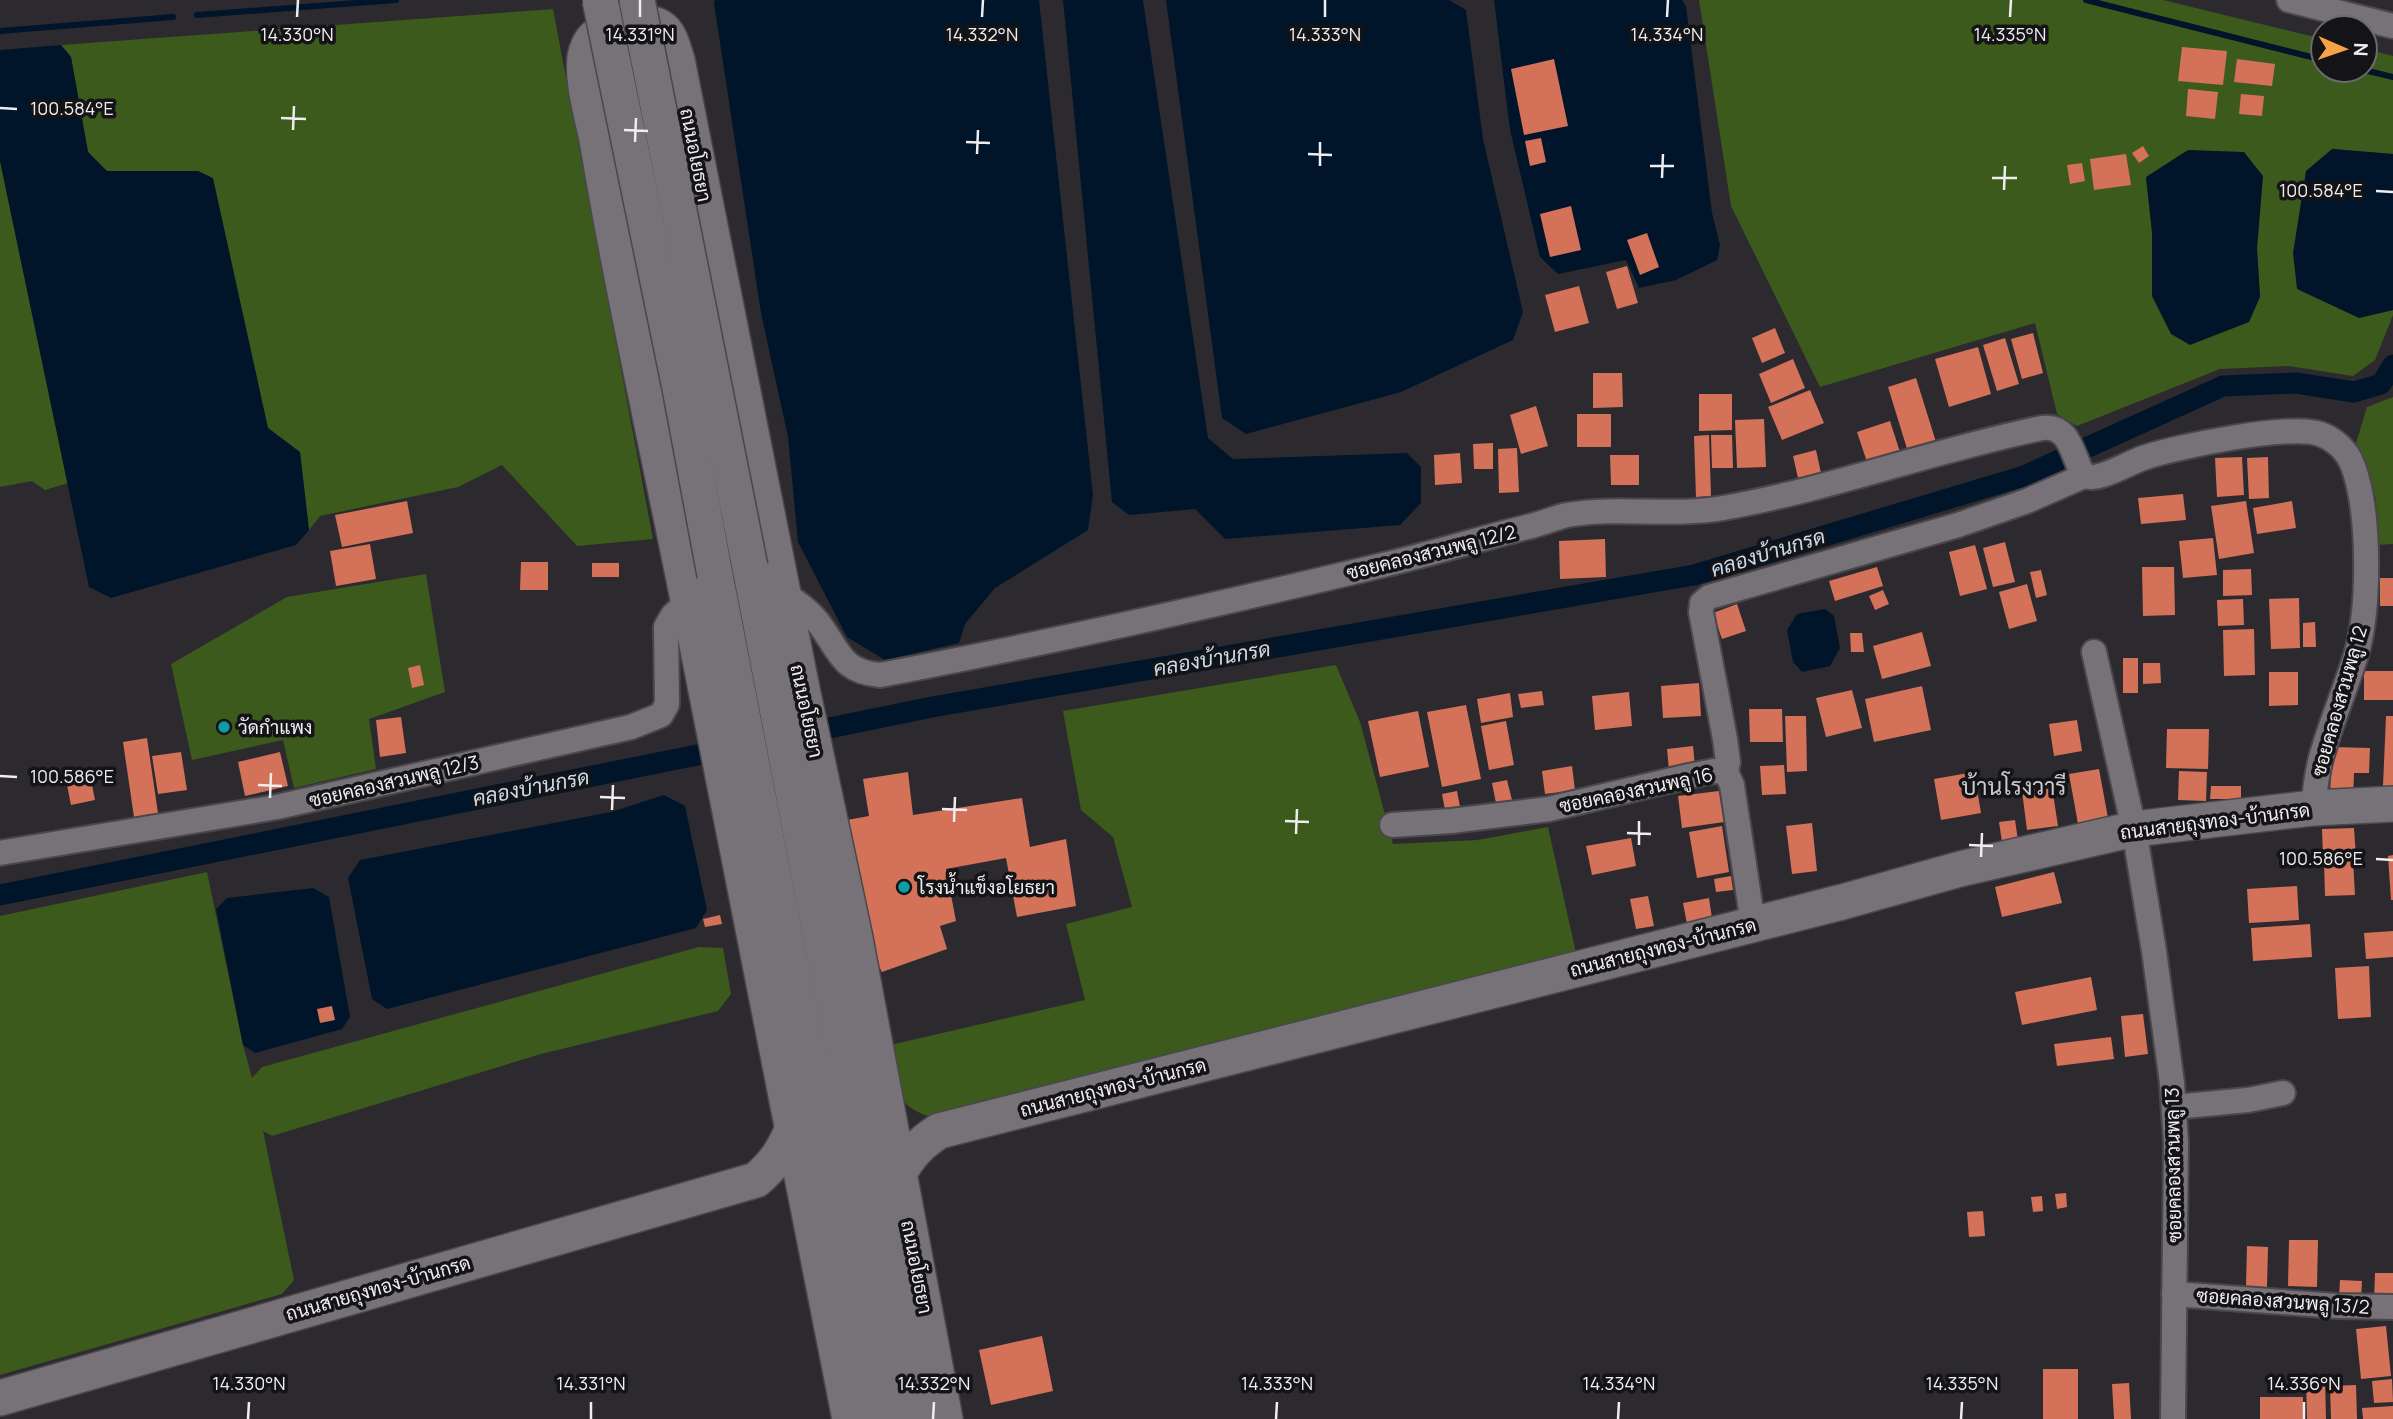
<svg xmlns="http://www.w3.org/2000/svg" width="2393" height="1419" font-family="Manrope,Sarabun,sans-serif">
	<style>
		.green { fill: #3c5a1b; fill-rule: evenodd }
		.water { fill: #001529 }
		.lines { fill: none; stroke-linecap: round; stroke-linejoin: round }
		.stream { stroke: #001529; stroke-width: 6 }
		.canal { stroke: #001529; stroke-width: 21 }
		.building { fill: #d37159 }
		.street-casing { stroke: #49474b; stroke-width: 28 }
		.secondary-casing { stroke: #49474b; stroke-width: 38 }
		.street { stroke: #767278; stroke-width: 24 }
		.secondary { stroke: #767278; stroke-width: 35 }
		.secondary-bridge-casing { stroke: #49474b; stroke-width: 38; stroke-linecap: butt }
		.secondary-bridge { stroke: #767278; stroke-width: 35 }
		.ticks { fill: none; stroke: #efedf0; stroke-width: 2.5 }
		.culture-dot { fill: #0f9aa8; stroke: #141315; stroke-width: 2.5 }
		.labels { text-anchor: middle; stroke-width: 7; stroke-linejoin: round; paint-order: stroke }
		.street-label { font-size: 19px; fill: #efedf0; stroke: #141315 }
		.poi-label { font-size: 19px; fill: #efedf0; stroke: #141315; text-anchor: start }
		.water-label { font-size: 21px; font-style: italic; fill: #c9dced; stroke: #141315 }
		.quarter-label { font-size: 23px; fill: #cbc7ce; stroke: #141315 }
		.ticks-label { font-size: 18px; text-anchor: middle; fill: #efedf0; stroke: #141315; stroke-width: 7; stroke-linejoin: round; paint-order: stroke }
	</style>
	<rect width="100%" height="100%" fill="#2d2a2f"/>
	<g class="green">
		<path d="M1699 0H2163L2323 39V70H2365V49L2393 56V154L2332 149 2358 318 2393 310V315L2375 360 2353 376 2289 366 2220 369 2077 426 2057 414 2035 323 1820 387 1731 206ZM2146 177 2257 249 2260 297 2152 232Z"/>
		<polygon points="553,9 653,539 577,546 502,465 458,487 320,516 309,530 300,453 268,428 198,171 107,172 88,152 71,57 61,45"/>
		<polygon points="0,161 68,483 45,490 32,481 0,487"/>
		<polygon points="2393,397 2393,544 2377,545 2376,499 2356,443 2367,407"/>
		<polygon points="426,574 445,692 369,719 376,769 294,788 283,740 192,760 171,664 287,597"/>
		<path d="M1336 665 1360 722 1393 844 1478 840 1548 827 1578 962 940 1119C893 1109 896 1087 886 1046L1085 1000 1066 924 1132 907 1113 837 1081 810 1063 711Z"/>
		<polygon points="207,872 243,1045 252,1078 262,1067 699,947 723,948 731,994 718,1011 541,1054 272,1136 263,1131 294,1280 282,1294 0,1375 0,916"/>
	</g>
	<g class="water">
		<polygon points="715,0 1039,0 1093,495 1088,530 995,588 965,624 959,643 885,660 847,637 798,542 788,437 761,313 714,3"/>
		<polygon points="1063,0 1143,0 1208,438 1233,459 1407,453 1421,467 1421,503 1400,525 1225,539 1195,509 1129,515 1112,502"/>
		<polygon points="1166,0 1449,0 1466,10 1483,139 1523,312 1513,340 1401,392 1246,434 1222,418"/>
		<polygon points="1494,0 1682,0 1686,6 1712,213 1720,245 1717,260 1676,280 1639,288 1626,260 1558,274 1540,257 1510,130"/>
		<polygon points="61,45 71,57 88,152 107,171 198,171 213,178 268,428 300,452 309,530 296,545 111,598 89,587 0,161 0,50"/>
		<polygon points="2332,149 2393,154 2393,310 2359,318 2297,289 2293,253 2306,171"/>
		<polygon points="2188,150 2244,152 2263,176 2257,249 2260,297 2249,322 2190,345 2171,334 2152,296 2152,232 2146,177"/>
		<polygon points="1825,609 1834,616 1840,648 1830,666 1802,672 1793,662 1787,630 1797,614"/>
		<polygon points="664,795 685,806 707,910 696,928 387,1009 372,999 348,878 360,860 611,812"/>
		<polygon points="313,888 329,897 350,1017 342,1029 255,1053 243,1045 216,909 227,898"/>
	</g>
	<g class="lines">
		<g class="stream">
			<polyline points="2086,0 2323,60"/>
			<polyline points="197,15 396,0"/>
			<polyline points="0,31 173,17"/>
			<polyline points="2364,70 2393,77"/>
		</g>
		<g class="canal">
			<polyline points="800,734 932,707 1694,575 2024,476 2223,386 2296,383 2354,392 2381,384 2393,365"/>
			<polyline points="0,895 727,749"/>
		</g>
	</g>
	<g class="building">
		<polygon points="2182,47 2227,51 2223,85 2178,81"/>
		<polygon points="1554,59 1568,126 1524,135 1511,69"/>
		<polygon points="2237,59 2275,64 2272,86 2234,82"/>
		<polygon points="2188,89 2218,92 2215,119 2186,116"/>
		<polygon points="2241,94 2264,96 2262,116 2239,114"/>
		<polygon points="1541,138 1546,162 1530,166 1525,141"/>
		<polygon points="2143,146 2149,156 2139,163 2132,153"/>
		<polygon points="2126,154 2131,185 2094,190 2090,159"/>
		<polygon points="2082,163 2085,181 2070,184 2067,165"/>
		<polygon points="1571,206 1581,250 1550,257 1540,214"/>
		<polygon points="1647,233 1659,267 1640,275 1627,240"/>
		<polygon points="1627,266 1638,303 1617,309 1606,272"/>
		<polygon points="1579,286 1589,323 1555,332 1545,295"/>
		<polygon points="1775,328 1785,353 1762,363 1752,338"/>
		<polygon points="2033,333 2043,373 2022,379 2011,339"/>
		<polygon points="2005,338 2019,384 1997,391 1983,345"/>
		<polygon points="1978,347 1991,394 1949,407 1935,359"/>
		<polygon points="1793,359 1805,388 1771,403 1759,374"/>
		<polygon points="1593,373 1622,373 1623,407 1593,408"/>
		<polygon points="1916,378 1936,442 1908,452 1888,387"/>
		<polygon points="1810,390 1824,423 1782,440 1768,407"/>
		<polygon points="1699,394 1732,394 1732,430 1699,431"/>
		<polygon points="1536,406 1548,446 1521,454 1510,415"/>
		<rect x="1577" y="414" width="34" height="33"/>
		<polygon points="1764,419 1766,467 1737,468 1735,420"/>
		<polygon points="1890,421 1900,452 1867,462 1857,432"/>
		<polygon points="1709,435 1711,496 1696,497 1694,436"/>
		<polygon points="1711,435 1732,435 1733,468 1712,468"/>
		<polygon points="1493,443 1493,469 1474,469 1473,444"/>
		<polygon points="1517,448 1519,492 1499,493 1498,449"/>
		<polygon points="1816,450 1821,473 1798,478 1793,456"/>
		<polygon points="1460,453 1462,483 1435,485 1434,455"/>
		<polygon points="1610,455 1639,455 1639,485 1611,485"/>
		<polygon points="2242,457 2244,495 2217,497 2215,458"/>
		<polygon points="2268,457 2269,498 2249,499 2247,458"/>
		<polygon points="2183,494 2186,520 2141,524 2138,498"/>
		<polygon points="407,501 413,533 342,547 335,515"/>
		<polygon points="2246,501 2254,553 2219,559 2211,506"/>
		<polygon points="2292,501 2296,528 2257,534 2253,508"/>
		<polygon points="2213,538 2217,575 2183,578 2179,541"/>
		<polygon points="1605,539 1606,577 1560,579 1559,541"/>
		<polygon points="2005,542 2015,582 1993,587 1983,548"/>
		<polygon points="370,544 376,579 336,586 330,551"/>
		<polygon points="1975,545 1987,589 1960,596 1949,552"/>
		<polygon points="521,562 548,562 548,590 520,590"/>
		<rect x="592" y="563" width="27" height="14"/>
		<polygon points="1877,567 1883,586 1835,601 1829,581"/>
		<polygon points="2142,567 2174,567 2175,615 2143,616"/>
		<polygon points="2251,569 2252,595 2223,596 2223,570"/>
		<polygon points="2041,570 2047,595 2036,598 2030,572"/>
		<rect x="2380" y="578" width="13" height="28"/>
		<polygon points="2027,584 2037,621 2009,629 1999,592"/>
		<polygon points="1883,590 1889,604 1875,610 1869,596"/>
		<polygon points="2299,598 2300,648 2271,649 2269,599"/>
		<polygon points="2243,599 2244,625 2218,626 2217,600"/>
		<polygon points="1737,604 1746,631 1722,639 1713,613"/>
		<polygon points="2315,622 2316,647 2303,647 2303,623"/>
		<polygon points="2254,629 2255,675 2224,676 2223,630"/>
		<polygon points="1922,632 1931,666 1882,679 1873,646"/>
		<polygon points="1850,633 1862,633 1864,652 1851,652"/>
		<rect x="2123" y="658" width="15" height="35"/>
		<polygon points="2143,663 2160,663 2161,683 2143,684"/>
		<polygon points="420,665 424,685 412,688 408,668"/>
		<rect x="2364" y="671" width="29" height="29"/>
		<polygon points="2269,672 2298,672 2298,705 2269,706"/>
		<polygon points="1699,683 1701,716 1663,718 1661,686"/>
		<polygon points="1922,686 1931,730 1874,742 1865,699"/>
		<polygon points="1852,690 1862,728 1826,737 1816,698"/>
		<polygon points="1542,691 1544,705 1521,708 1518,694"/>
		<polygon points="1629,692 1632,726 1595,730 1592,696"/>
		<polygon points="1510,693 1513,717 1481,723 1477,699"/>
		<polygon points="1466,705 1481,779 1442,787 1427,712"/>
		<polygon points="1749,709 1782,709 1783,742 1750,742"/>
		<polygon points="1418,711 1429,767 1380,777 1368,721"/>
		<polygon points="1785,716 1806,716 1807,771 1787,772"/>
		<polygon points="2386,716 2393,716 2393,786 2383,786"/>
		<polygon points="401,717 406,753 380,757 376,720"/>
		<polygon points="2077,720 2082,751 2054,756 2049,724"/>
		<polygon points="1506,721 1514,765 1489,770 1481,726"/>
		<polygon points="2167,729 2209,729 2208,769 2166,768"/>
		<polygon points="147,738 158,813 134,817 123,742"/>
		<polygon points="1693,746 1695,767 1669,770 1667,749"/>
		<polygon points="2332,747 2370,748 2369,773 2354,773 2353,799 2330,798"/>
		<polygon points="181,752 187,790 158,794 152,756"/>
		<polygon points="280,752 288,786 245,796 238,762"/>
		<polygon points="1784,765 1786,794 1762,795 1760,766"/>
		<polygon points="1572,766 1575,790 1545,794 1542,771"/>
		<polygon points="2099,769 2108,818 2078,824 2069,774"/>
		<polygon points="2179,771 2207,772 2206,801 2178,800"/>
		<polygon points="908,772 913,815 1022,798 1030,847 1066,839 1076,906 1017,917 1006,858 946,869 956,921 940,926 947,949 882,972 870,950 847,820 869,816 863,779"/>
		<polygon points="1974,772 1981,813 1941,820 1934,779"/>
		<polygon points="91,780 95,800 71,805 67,785"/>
		<polygon points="1507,780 1513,804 1497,808 1492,783"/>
		<polygon points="2211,786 2241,786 2241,799 2210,799"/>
		<polygon points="2052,787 2058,826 2027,830 2022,791"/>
		<polygon points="1457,791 1461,812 1446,815 1442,794"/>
		<polygon points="1719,791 1724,822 1682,828 1678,796"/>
		<polygon points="2015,820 2019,847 2003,849 1999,822"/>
		<polygon points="1812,823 1817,871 1792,874 1786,826"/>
		<polygon points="1722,826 1729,872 1697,878 1689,832"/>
		<polygon points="2354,828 2356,857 2323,858 2322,829"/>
		<polygon points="1631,838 1636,866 1592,875 1586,846"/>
		<polygon points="2393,855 2393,900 2391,900 2388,856"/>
		<polygon points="2353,860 2355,895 2325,896 2324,861"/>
		<polygon points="2054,872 2062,903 2002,917 1995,887"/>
		<polygon points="1731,876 1733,890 1716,892 1714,879"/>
		<polygon points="2297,886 2299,920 2249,923 2247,889"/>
		<polygon points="1648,896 1654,926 1636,929 1630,899"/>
		<polygon points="1709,898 1713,925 1688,929 1683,903"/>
		<polygon points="720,915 722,924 705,927 703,919"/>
		<polygon points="2310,924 2312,957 2253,961 2251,928"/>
		<polygon points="2393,931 2393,957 2366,959 2364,933"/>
		<polygon points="2369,966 2371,1017 2338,1019 2335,968"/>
		<polygon points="2091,977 2097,1010 2022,1025 2015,992"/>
		<polygon points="332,1006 335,1020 320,1023 317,1009"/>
		<polygon points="2143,1014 2148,1054 2125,1057 2121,1016"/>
		<polygon points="2111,1037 2114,1059 2057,1066 2054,1044"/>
		<polygon points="2066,1193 2067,1207 2057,1209 2055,1194"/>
		<polygon points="2042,1196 2043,1211 2033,1212 2031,1197"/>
		<polygon points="1983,1211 1985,1236 1969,1237 1967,1212"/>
		<polygon points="2289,1240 2318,1240 2317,1287 2288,1286"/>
		<polygon points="2247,1246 2268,1247 2267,1287 2246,1287"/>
		<polygon points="2375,1273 2393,1273 2393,1303 2374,1302"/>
		<polygon points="2340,1280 2362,1281 2361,1299 2339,1298"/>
		<polygon points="2386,1326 2391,1376 2361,1379 2356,1329"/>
		<polygon points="1042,1336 1053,1391 991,1405 979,1350"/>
		<rect x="2043" y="1369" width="35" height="50"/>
		<polygon points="2306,1378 2325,1378 2326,1419 2307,1419"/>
		<polygon points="2392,1379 2393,1402 2374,1403 2372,1381"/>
		<polygon points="2129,1383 2131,1419 2114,1419 2112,1384"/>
		<polygon points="2356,1385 2357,1419 2331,1419 2330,1386"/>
		<rect x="2260" y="1397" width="43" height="22"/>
		<polygon points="2393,1406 2393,1419 2363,1419 2362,1408"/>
	</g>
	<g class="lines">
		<defs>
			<g id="street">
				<polyline points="2289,0 2393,26"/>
				<path d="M2084 476C2098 482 2128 463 2143 458 2174 447 2292 423 2320 434 2335 439 2348 452 2353 466 2370 512 2370 609 2356 655 2346 687 2333 718 2323 751 2317 769 2315 789 2313 808"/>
				<path d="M783 593C797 602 810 611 820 625 840 652 842 672 880 675 1049 643 1216 605 1383 565 1431 554 1479 539 1527 527 1541 524 1554 518 1567 515 1619 506 1672 517 1723 508 1831 489 1934 450 2042 428 2071 424 2072 457 2084 476"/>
				<polyline points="2094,652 2134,829 2154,951 2172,1083 2176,1143 2173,1419"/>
				<polyline points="1726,772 1728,762 1725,739 1701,612 1702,603 1709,597 1958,525 2027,501 2084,476"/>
				<polyline points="1392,825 1451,821 1549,809 1689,776 1714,771 1726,772 1732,785 1753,924"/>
				<polyline points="0,853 277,807 631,727 661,715 667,704 666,627 673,615 689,601"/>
				<polyline points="2174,1107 2248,1100 2283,1093"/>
				<polyline points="2174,1294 2337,1306 2393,1307"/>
			</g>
			<g id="secondary">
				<polyline points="750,567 913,1419"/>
				<polyline points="715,575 879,1419"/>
				<path d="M899 1174C909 1154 921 1143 939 1131L1842 902 1960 869 2134 829 2313 808 2393 804"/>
				<path d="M0 1398 756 1180C775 1164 784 1150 793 1128"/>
				<path d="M850 1419C798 1152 746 885 692 619 660 459 624 300 597 140 592 115 582 83 585 57 586 51 590 41 595 37 608 25 645 18 660 27 671 34 673 49 677 60L802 689 855 938 945 1419"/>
			</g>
		</defs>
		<use href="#street" class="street-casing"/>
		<use href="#secondary" class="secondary-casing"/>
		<use href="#street" class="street"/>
		<use href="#secondary" class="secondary"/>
		<defs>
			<g id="secondary-bridge">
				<polyline points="600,0 680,388 715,575"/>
				<polyline points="637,0 750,567"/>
			</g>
		</defs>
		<use href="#secondary-bridge" class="secondary-bridge-casing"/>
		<use href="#secondary-bridge" class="secondary-bridge"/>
	</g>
	<path class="ticks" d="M297 17 298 0M640 17V0M982 17 983 0M1325 17V0M1667 17 1668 0M2010 17 2011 0M0 108 17 109M281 118 306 119M293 130 294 106M624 130 648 131M635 142 636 118M966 142 990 143M977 154 978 130M1308 154 1332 155M1320 166V142M1650 166H1674M1662 178 1663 154M1992 178H2017M2004 190 2005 166M2376 191 2393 192M0 776 17 777M258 785 282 786M600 797 625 798M270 798 271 773M942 809 967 810M612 810 613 785M1285 821 1309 822M954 822 955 797M1627 833 1651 834M1296 834 1297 809M1639 845V821M1969 845 1993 846M1981 857 1982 833M2376 859 2393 860M248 1419 249 1402M591 1419V1402M933 1419 934 1402M1276 1419 1277 1402M1618 1419 1619 1402M1961 1419 1962 1402M2304 1419V1402"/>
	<g class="culture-dot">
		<circle cx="224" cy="727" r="7"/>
		<circle cx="904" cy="887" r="7"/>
	</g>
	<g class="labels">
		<g class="street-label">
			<text transform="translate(696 155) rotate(79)" y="7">ถนนอโยธยา</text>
			<text transform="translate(1431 552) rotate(-14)" y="7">ซอยคลองสวนพลู 12/2</text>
			<text transform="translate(2339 701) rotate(-74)" y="7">ซอยคลองสวนพลู 12</text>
			<text transform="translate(807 711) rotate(78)" y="7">ถนนอโยธยา</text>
			<text transform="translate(394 781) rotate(-13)" y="7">ซอยคลองสวนพลู 12/3</text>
			<text transform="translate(1636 790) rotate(-12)" y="7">ซอยคลองสวนพลู 16</text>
			<text transform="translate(2215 821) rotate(-7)" y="7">ถนนสายถุงทอง-บ้านกรด</text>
			<text transform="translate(1663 947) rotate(-14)" y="7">ถนนสายถุงทอง-บ้านกรด</text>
			<text transform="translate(1113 1087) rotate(-14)" y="7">ถนนสายถุงทอง-บ้านกรด</text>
			<text transform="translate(2173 1165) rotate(-91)" y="7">ซอยคลองสวนพลู 13</text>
			<text transform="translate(917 1267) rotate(79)" y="7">ถนนอโยธยา</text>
			<text transform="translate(378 1288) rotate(-16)" y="7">ถนนสายถุงทอง-บ้านกรด</text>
			<text transform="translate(2283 1301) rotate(4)" y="7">ซอยคลองสวนพลู 13/2</text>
		</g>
		<g class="poi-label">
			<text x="238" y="734">วัดกำแพง</text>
			<text x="918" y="894">โรงน้ำแข็งอโยธยา</text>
		</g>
		<g class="water-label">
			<text transform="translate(1768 553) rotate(-17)" y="7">คลองบ้านกรด</text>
			<text transform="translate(1212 659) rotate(-10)" y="7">คลองบ้านกรด</text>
			<text transform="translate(531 788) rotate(-11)" y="7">คลองบ้านกรด</text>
		</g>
		<g class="quarter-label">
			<text x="2014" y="795">บ้านโรงวารี</text>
		</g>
	</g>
	<g class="ticks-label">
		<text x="297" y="41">14.330°N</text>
		<text x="640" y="41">14.331°N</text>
		<text x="982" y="41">14.332°N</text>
		<text x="1325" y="41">14.333°N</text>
		<text x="1667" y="41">14.334°N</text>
		<text x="2010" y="41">14.335°N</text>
		<text x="72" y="115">100.584°E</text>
		<text x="2321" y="197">100.584°E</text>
		<text x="72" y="783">100.586°E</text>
		<text x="2321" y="865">100.586°E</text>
		<text x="249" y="1390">14.330°N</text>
		<text x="591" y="1390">14.331°N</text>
		<text x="934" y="1390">14.332°N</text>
		<text x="1277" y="1390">14.333°N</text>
		<text x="1619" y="1390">14.334°N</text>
		<text x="1962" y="1390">14.335°N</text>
		<text x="2304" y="1390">14.336°N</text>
	</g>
	<g transform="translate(2344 49) rotate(92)"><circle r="33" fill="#141315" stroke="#6c6a6d" stroke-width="2"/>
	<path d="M0-5L12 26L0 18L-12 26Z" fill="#f5a346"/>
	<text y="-10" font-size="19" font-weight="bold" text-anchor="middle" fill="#efedf0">N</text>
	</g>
</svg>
